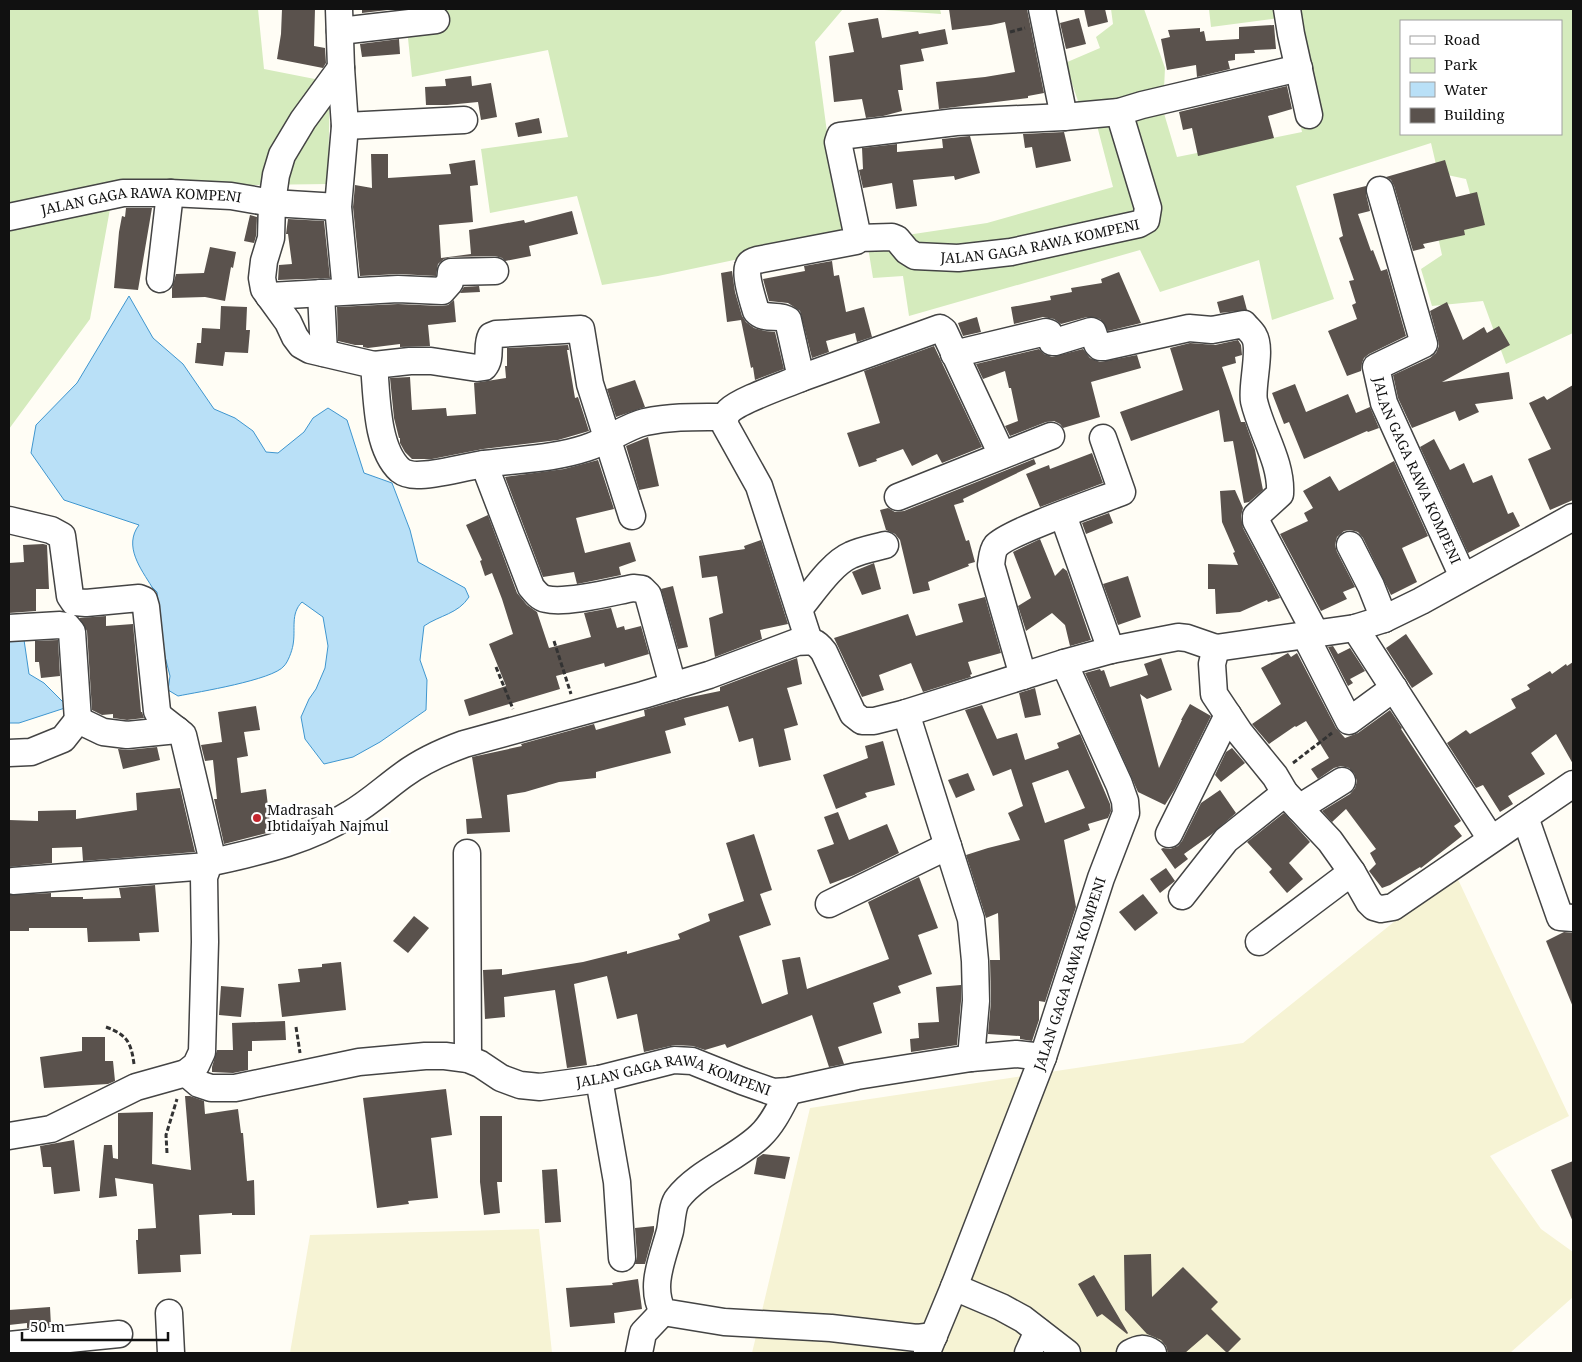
<svg xmlns="http://www.w3.org/2000/svg" width="1582" height="1362" font-family="'Noto Serif',serif">
	<style>
		.farmland { fill: #f6f3d4 }
		.green { fill: #d5ebbd; fill-rule: evenodd }
		.water { fill: #b9e0f7; stroke: #3f96cf }
		.building { fill: #5a524d; fill-rule: evenodd }
		.lines { fill: none; stroke-linecap: round; stroke-linejoin: round }
		.minor-casing { stroke: #444; stroke-width: 29 }
		.path { stroke: #333; stroke-width: 3; stroke-dasharray: 5 2.5; stroke-linecap: butt }
		.minor { stroke: #fff; stroke-width: 26 }
		.poi-dot { fill: #c4262e; stroke: #fff; stroke-width: 2 }
		.labels { text-anchor: middle; stroke-width: 5; stroke-linejoin: round; paint-order: stroke }
		.street-label { font-size: 14px; fill: #111; stroke: #fff }
		.poi-label { font-size: 14px; fill: #111; stroke: #fff; text-anchor: start }
	</style>
	<rect width="100%" height="100%" fill="#fffdf5"/>
	<g class="farmland">
		<polygon points="1455,873 1569,1116 1490,1156 1541,1229 1573,1252 1573,1297 1510,1353 752,1353 810,1108 1243,1043"/>
		<polygon points="539,1229 552,1353 290,1353 310,1235"/>
	</g>
	<g class="green">
		<polygon points="9,9 258,9 264,69 330,82 328,184 114,187 90,319 9,429"/>
		<polygon points="405,9 843,9 815,42 828,140 853,235 658,276 602,285 577,196 490,213 481,149 568,137 548,50 412,77"/>
		<polygon points="870,9 940,9 941,14"/>
		<path d="M1111 9H1144L1165 68 1163 110 1177 157 1302 132 1279 18 1211 27 1209 9H1516V10L1522 9H1573V333L1506 364 1483 301 1432 306 1421 269 1442 255 1436 228 1476 215 1466 179 1438 173 1431 143 1296 186 1334 299 1272 320 1259 260 1160 292 1140 250 909 316 903 276 873 278 867 241 987 223 1113 187 1094 114 1078 101 1065 63 1100 48 1096 37 1113 24ZM1401 21H1561V134H1401Z"/>
	</g>
	<g class="water">
		<path d="M129 296 153 338 183 364 214 409 235 418 253 431 266 452 278 453 304 432 313 418 328 408 347 420 364 473 392 483 410 530 418 562 465 588 469 597C458 614 440 615 424 626L420 660 427 680 426 710 380 742 353 757 324 764 305 739 301 717 309 699 316 689 325 668 328 646 323 617 302 602C290 614 296 629 293 645 292 651 288 662 284 666 273 680 198 692 178 696L168 690 170 676 162 645 157 592 152 587C141 569 123 546 139 525L64 500 31 453 36 425 77 383Z"/>
		<polygon points="23,633 29,674 44,683 68,707 19,723 9,723 9,634"/>
	</g>
	<g class="building">
		<polygon points="282,9 315,9 314,46 325,48 326,63 323,68 277,59 281,34"/>
		<polygon points="362,9 388,9 388,10 362,13"/>
		<polygon points="949,9 1027,9 1044,93 1028,96 1028,98 939,109 936,82 985,77 1015,72 1005,22 991,25 952,30"/>
		<polygon points="1084,9 1105,9 1108,22 1088,27"/>
		<polygon points="878,18 882,38 918,31 919,34 945,29 948,44 921,49 924,61 900,65 903,90 898,90 902,111 883,116 866,118 862,99 834,102 829,56 854,52 848,23"/>
		<polygon points="1079,18 1086,44 1066,49 1060,23"/>
		<polygon points="1274,25 1276,49 1254,50 1255,53 1235,54 1235,60 1228,61 1230,69 1197,77 1196,65 1167,70 1161,39 1170,37 1168,30 1200,28 1200,32 1204,31 1206,41 1239,39 1239,27"/>
		<polygon points="399,39 400,54 362,57 360,44"/>
		<polygon points="471,76 472,86 491,83 497,117 481,120 478,102 447,105 426,105 425,87 446,86 445,79"/>
		<polygon points="1287,86 1292,109 1268,116 1274,138 1198,156 1192,128 1183,130 1179,112"/>
		<polygon points="539,118 542,133 518,137 515,123"/>
		<polygon points="1064,132 1071,161 1036,168 1032,147 1025,148 1023,134"/>
		<polygon points="970,136 980,173 955,180 954,176 913,180 917,206 896,209 892,183 863,188 859,170 863,169 862,148 897,144 897,152 943,148 942,139"/>
		<polygon points="371,154 388,154 388,178 451,174 449,164 475,160 478,185 470,186 473,222 439,225 441,258 471,254 469,230 524,220 525,223 572,211 578,234 529,246 531,256 505,261 502,258 495,256 451,257 444,259 438,264 436,276 399,274 360,276 353,207 355,185 372,188"/>
		<polygon points="1445,160 1456,197 1477,192 1485,225 1464,230 1465,235 1423,244 1425,248 1413,251 1394,186 1391,180 1386,177"/>
		<polygon points="1366,186 1366,194 1370,211 1358,214 1371,251 1373,250 1381,271 1387,269 1406,336 1369,354 1364,358 1362,363 1361,371 1347,376 1328,331 1357,319 1352,305 1356,303 1349,281 1354,280 1339,238 1343,236 1333,194"/>
		<polygon points="126,208 152,208 138,290 114,288 119,232 122,216 125,217"/>
		<polygon points="250,215 257,217 256,236 254,243 244,241"/>
		<polygon points="288,219 324,221 330,278 278,280 279,265 292,264 288,234 286,234"/>
		<polygon points="210,247 236,252 233,268 231,267 225,301 205,297 172,298 172,288 176,274 204,273"/>
		<polygon points="832,261 834,276 839,275 846,312 864,307 872,337 857,342 855,333 826,341 829,352 812,358 800,311 788,303 769,301 763,279 805,271 804,266"/>
		<polygon points="732,271 735,292 742,316 746,322 754,328 765,331 775,332 784,369 755,380 753,367 751,368 741,320 727,322 721,273"/>
		<polygon points="1119,272 1141,323 1108,331 1100,319 1087,317 1061,324 1054,319 1043,317 1014,324 1011,307 1051,300 1050,296 1072,292 1071,288 1102,283 1101,279"/>
		<polygon points="479,286 480,292 460,293 464,287"/>
		<polygon points="1243,295 1247,310 1220,313 1217,302"/>
		<polygon points="454,300 456,322 428,325 430,346 400,347 400,344 368,348 363,347 363,345 355,345 338,341 337,307 398,304 442,306 448,305"/>
		<polygon points="1447,302 1463,340 1484,327 1487,333 1499,326 1510,345 1442,382 1509,372 1513,399 1475,404 1479,412 1459,421 1455,411 1412,428 1398,398 1393,375 1430,358 1436,353 1439,346 1438,340 1430,311"/>
		<polygon points="221,306 247,307 246,330 250,330 248,353 225,352 223,366 195,363 197,343 201,343 202,328 220,329"/>
		<polygon points="977,317 981,332 963,336 958,323"/>
		<polygon points="1238,340 1241,345 1242,355 1235,357 1236,363 1222,367 1241,422 1245,422 1255,450 1263,490 1249,502 1244,503 1233,441 1224,442 1219,410 1131,441 1120,412 1183,390 1170,348 1190,343 1215,345"/>
		<polygon points="568,345 569,350 567,350 575,398 578,397 589,431 558,440 483,449 432,459 412,459 405,452 400,443 400,438 399,438 394,418 390,378 410,377 412,410 446,408 447,416 476,414 474,383 506,378 505,366 507,366 507,348"/>
		<polygon points="934,346 982,447 942,463 937,454 912,466 903,449 876,459 877,461 859,467 847,433 880,423 864,371"/>
		<polygon points="1039,349 1044,354 1052,357 1083,349 1090,358 1100,362 1137,355 1141,368 1091,382 1100,417 1063,428 1060,424 1054,421 1046,422 1010,436 1005,426 1018,421 1011,388 1009,388 1005,371 983,379 976,364"/>
		<polygon points="635,380 645,407 616,417 607,389"/>
		<polygon points="1295,384 1306,412 1348,394 1356,413 1370,407 1379,428 1368,432 1367,431 1304,459 1289,422 1284,424 1272,393"/>
		<polygon points="1573,385 1573,500 1550,510 1528,459 1551,449 1529,403 1544,396 1547,400"/>
		<polygon points="648,437 659,486 639,490 626,446"/>
		<polygon points="1434,439 1450,470 1464,463 1473,483 1492,475 1508,514 1513,512 1520,526 1468,553 1420,447"/>
		<polygon points="1092,453 1103,483 1040,507 1026,474 1049,465 1050,469"/>
		<polygon points="1034,459 1036,464 963,499 964,502 954,505 966,541 969,540 975,562 968,564 969,566 928,582 930,590 913,594 900,540 895,534 886,530 880,510 888,508 895,512 904,511"/>
		<polygon points="598,460 614,509 576,518 585,553 630,542 636,561 619,567 621,575 587,582 577,584 574,572 543,577 505,477 564,469"/>
		<polygon points="1394,461 1428,536 1402,548 1417,582 1391,595 1363,538 1358,532 1350,530 1344,531 1337,537 1335,545 1337,552 1355,587 1343,592 1347,599 1321,611 1280,534 1308,521 1304,513 1313,508 1303,491 1330,476 1339,491"/>
		<polygon points="1235,490 1243,508 1241,516 1243,528 1280,598 1268,602 1267,600 1240,612 1216,614 1215,589 1208,589 1208,564 1238,565 1233,553 1235,552 1222,522 1220,491"/>
		<polygon points="1109,513 1113,523 1086,534 1082,523"/>
		<polygon points="488,515 517,593 527,605 537,612 549,648 591,637 584,613 611,608 617,628 624,626 625,630 641,626 649,654 605,667 604,663 556,676 560,689 469,716 464,700 506,686 489,644 513,634 502,599 492,573 485,576 480,561 482,560 466,525"/>
		<polygon points="1040,539 1055,576 1063,568 1067,571 1091,640 1070,646 1065,625 1052,613 1026,631 1018,606 1031,598 1013,552"/>
		<polygon points="761,540 788,624 760,630 762,639 715,657 709,618 723,613 717,576 702,578 699,556 745,549 744,546"/>
		<polygon points="43,544 47,545 49,589 36,589 36,611 9,613 9,563 24,562 23,545"/>
		<polygon points="874,563 881,589 862,595 852,572"/>
		<polygon points="1128,576 1141,617 1118,625 1103,584"/>
		<polygon points="673,586 688,647 678,649 661,589"/>
		<polygon points="985,597 1001,653 968,662 972,674 970,675 971,677 923,692 911,663 879,675 884,690 862,697 834,638 908,614 916,636 963,622 958,604"/>
		<polygon points="106,616 106,626 133,624 141,712 142,712 144,718 127,720 113,718 113,714 102,715 92,710 87,631 79,618"/>
		<polygon points="1406,634 1433,674 1412,688 1386,648"/>
		<polygon points="58,640 60,676 41,678 39,662 35,662 35,641"/>
		<polygon points="1333,646 1338,654 1350,648 1365,671 1350,679 1353,683 1348,686 1328,647"/>
		<polygon points="1288,653 1291,657 1297,653 1336,728 1345,738 1358,733 1390,710 1402,728 1401,729 1461,821 1454,826 1462,836 1421,868 1420,867 1390,885 1382,888 1369,871 1376,864 1370,853 1376,849 1346,809 1332,822 1322,811 1350,794 1355,788 1357,781 1354,773 1349,768 1341,766 1334,768 1318,779 1311,769 1329,758 1306,721 1296,727 1295,726 1269,744 1252,724 1281,704 1261,668"/>
		<polygon points="797,658 802,684 787,688 798,725 784,729 791,760 759,767 753,738 739,742 728,706 684,718 686,725 665,731 671,753 596,772 596,778 559,782 525,792 507,795 510,832 467,834 466,819 482,818 472,757 522,746 521,744 594,724 596,730 645,716 644,710 686,698 720,691 720,687"/>
		<polygon points="1161,658 1172,690 1147,699 1140,694 1159,768 1182,720 1181,720 1190,704 1211,716 1175,789 1165,805 1138,792 1085,673 1100,669 1101,671 1104,670 1110,687 1148,675 1144,664"/>
		<polygon points="1573,662 1573,764 1556,734 1531,753 1545,774 1508,796 1513,804 1500,812 1483,785 1476,788 1447,743 1466,730 1470,734 1516,708 1511,699 1530,689 1527,685 1550,671 1552,674 1566,664 1567,666"/>
		<polygon points="1035,688 1041,715 1025,718 1019,693"/>
		<path d="M982 705 997 739 1017 733 1025 760 1059 748 1057 743 1080 734 1110 804 1111 811 1108 818 1088 824 1090 830 1064 840 1076 907 1045 1002 1039 1001V1020L1032 1041 1020 1039V1036L988 1034 991 1001 990 960H1000L998 913 986 918 966 855 988 848 1020 840 1008 813 1023 806 1011 769 993 776 965 710ZM1068 770 1085 808 1045 823 1032 783Z"/>
		<polygon points="256,706 260,730 244,732 248,756 237,758 241,793 266,789 271,832 224,844 214,799 217,799 213,760 205,761 201,745 222,742 218,712"/>
		<polygon points="883,741 895,785 865,793 867,797 836,809 823,775 868,758 865,746"/>
		<polygon points="157,747 160,760 123,769 118,749 128,750"/>
		<polygon points="1232,748 1245,763 1221,782 1215,775 1226,752"/>
		<polygon points="968,773 975,790 956,798 948,780"/>
		<polygon points="180,788 195,852 83,861 82,847 52,848 52,863 9,867 9,820 38,821 38,811 76,810 76,819 137,810 136,793"/>
		<polygon points="1220,790 1236,813 1212,834 1184,854 1188,859 1175,869 1161,849 1163,848 1170,849 1178,846 1182,841 1201,803"/>
		<polygon points="838,812 849,840 887,824 899,853 854,875 830,884 817,850 834,844 824,817"/>
		<polygon points="1284,813 1310,842 1289,863 1303,879 1287,893 1269,872 1272,869 1247,842"/>
		<polygon points="754,834 772,890 760,894 771,925 739,936 762,1004 788,994 782,960 800,957 807,989 889,959 868,902 919,877 938,928 918,935 932,974 898,986 901,993 873,1003 882,1033 838,1047 844,1064 829,1067 812,1015 727,1048 725,1044 705,1050 693,1046 675,1045 644,1052 637,1014 617,1019 607,976 574,984 587,1065 567,1068 555,990 504,997 505,1017 485,1019 483,970 502,969 502,975 583,962 627,951 627,954 680,939 678,934 710,921 708,914 744,901 726,843"/>
		<polygon points="1166,868 1175,881 1160,893 1150,879"/>
		<polygon points="155,885 159,932 139,933 140,941 88,942 87,928 29,928 29,931 10,931 10,895 51,893 51,897 83,897 83,899 121,898 119,888"/>
		<polygon points="1143,894 1158,913 1135,931 1119,912"/>
		<polygon points="414,916 429,928 408,953 393,941"/>
		<polygon points="1564,932 1573,933 1573,1007 1546,941"/>
		<polygon points="341,962 346,1010 282,1017 278,984 300,982 298,969 322,967 322,964"/>
		<polygon points="961,985 961,1001 957,1045 911,1052 910,1039 919,1038 918,1023 939,1022 936,987"/>
		<polygon points="221,986 244,988 241,1017 219,1015"/>
		<polygon points="285,1021 286,1040 252,1041 252,1051 248,1051 248,1070 233,1073 212,1072 212,1067 217,1050 233,1050 232,1023"/>
		<polygon points="82,1037 105,1037 105,1061 113,1061 115,1081 108,1084 44,1088 40,1057 82,1051"/>
		<polygon points="446,1089 452,1135 431,1138 438,1198 408,1201 409,1204 377,1208 363,1098"/>
		<polygon points="185,1096 190,1096 204,1101 205,1114 238,1109 241,1133 243,1133 247,1181 254,1180 255,1215 232,1215 232,1213 199,1215 201,1254 180,1255 181,1272 138,1274 136,1240 138,1240 138,1229 156,1228 153,1184 115,1178 117,1196 99,1198 104,1145 112,1145 113,1158 118,1159 118,1113 153,1112 152,1164 191,1170"/>
		<polygon points="480,1116 502,1116 502,1182 497,1182 500,1213 484,1215 480,1182"/>
		<polygon points="74,1140 80,1191 54,1194 51,1167 43,1167 40,1146"/>
		<polygon points="763,1154 790,1157 785,1179 754,1174 757,1158"/>
		<polygon points="1573,1161 1573,1222 1551,1170"/>
		<polygon points="557,1169 561,1222 545,1223 542,1170"/>
		<polygon points="654,1226 654,1231 645,1264 635,1264 637,1257 635,1228"/>
		<polygon points="1151,1254 1152,1297 1183,1267 1218,1302 1211,1309 1241,1339 1227,1353 1207,1334 1185,1353 1168,1353 1166,1346 1161,1340 1147,1334 1125,1310 1124,1255"/>
		<polygon points="1094,1275 1128,1333 1127,1334 1102,1314 1097,1317 1078,1284"/>
		<polygon points="638,1279 642,1309 614,1313 615,1323 570,1327 566,1288 613,1285 612,1283"/>
		<polygon points="50,1307 51,1326 27,1328 27,1323 9,1325 9,1310"/>
	</g>
	<g class="lines">
		<defs>
			<g id="minor">
				<polyline points="339,9 341,68 345,126 338,207 346,291"/>
				<polyline points="1042,9 1064,117"/>
				<polyline points="1287,9 1291,34 1309,115"/>
				<polyline points="340,31 436,20"/>
				<path d="M341 68 303 120 282 155 276 175 272 203 271 238 264 261 262 278 264 289 288 322 295 337 301 345 310 350 374 365C377 396 376 448 400 470 405 474 411 475 417 475 440 475 462 467 485 464 519 459 553 459 586 448 607 442 624 427 645 422 673 416 697 417 725 417"/>
				<polyline points="345,126 464,120"/>
				<path id="s1" d="M1380 190 1424 344 1376 367 1384 403 1463 577"/>
				<path id="s2" d="M9 217 123 193H170L231 196 272 203 338 207"/>
				<path id="s3" d="M858 238 892 237 897 239 907 251 915 256 958 258 1011 252 1139 224 1146 220 1148 208 1119 112"/>
				<polyline points="160,279 170,193"/>
				<polyline points="321,293 324,353"/>
				<polyline points="269,296 398,289 442,291 450,282 451,272 495,271"/>
				<path d="M954 354 1046 332 1049 333 1052 342H1055L1091 331 1093 332 1097 344 1100 347H1104L1189 328 1212 330 1244 324C1247 328 1252 332 1254 336 1262 349 1251 387 1254 401 1261 432 1282 462 1280 494L1256 516V521L1316 634"/>
				<path d="M374 365 410 361H431L477 368 484 367C492 358 486 346 491 336L496 334 581 329 590 384 632 516"/>
				<polyline points="801,378 940,328 944,331 1002,455"/>
				<path d="M484 464 531 587C535 592 540 598 546 599 566 604 612 592 633 588L642 589 648 595 673 686"/>
				<polyline points="898,497 1051,436"/>
				<polyline points="1063,515 1111,650"/>
				<polyline points="9,520 51,530 62,536 70,596 74,602 86,603 139,598 144,600 146,607 157,711 160,717 183,735 213,862"/>
				<polyline points="1350,545 1371,586 1384,619"/>
				<path d="M799 609C813 592 832 563 851 555 862 550 874 548 885 545"/>
				<polyline points="9,628 60,625 67,626 72,632 78,720"/>
				<polyline points="1355,628 1491,839"/>
				<polyline points="1305,635 1349,721 1394,688"/>
				<path d="M809 641 759 486 725 425C725 419 725 415 729 411 740 400 785 385 801 378L788 320C778 313 765 321 756 311 753 301 745 276 748 267 749 263 753 261 757 260L856 241 858 238 838 142 840 136 956 122 1064 117 1119 112 1142 105 1299 68"/>
				<polyline points="1216,648 1212,664 1214,694 1240,733 1275,776 1285,793 1330,841 1352,872 1369,902 1374,907 1381,909 1393,907 1573,784"/>
				<path d="M1023 676 991 565C992 559 992 551 996 546 1008 532 1099 501 1122 492L1103 438"/>
				<polyline points="906,713 971,919 975,961 976,1001 971,1058"/>
				<polyline points="9,753 31,752 63,739 78,720 103,732 127,735 177,730"/>
				<polyline points="1299,808 1342,781"/>
				<polyline points="1525,817 1560,917 1573,918"/>
				<polyline points="1169,834 1228,715"/>
				<polyline points="467,853 468,1059"/>
				<polyline points="13,881 208,866"/>
				<polyline points="1182,896 1226,840 1285,793"/>
				<polyline points="829,904 948,846"/>
				<polyline points="1259,942 1352,872"/>
				<path id="s4" d="M186 1073 199 1084 211 1088H235L359 1062 425 1056H445L468 1059 480 1064 501 1078 520 1085 540 1087 599 1079 674 1060 692 1061 742 1081 773 1092 789 1091 857 1076 971 1058 1016 1054 1043 1057"/>
				<polyline points="599,1079 617,1182 622,1258"/>
				<path d="M789 1091C781 1106 773 1124 760 1136 736 1159 698 1172 678 1198 672 1205 672 1221 670 1231 663 1258 649 1286 663 1312L724 1322 831 1328 917 1338 934 1336"/>
				<path d="M9 1136 51 1129 136 1087 186 1073 196 1065 202 1052 205 942 204 877 208 866 213 862C261 851 308 841 350 814 369 803 385 788 403 775 422 761 442 752 464 744L643 695 709 675 797 642C811 641 815 640 824 652L853 714 862 721H874L906 713 1064 663 1111 650 1178 637 1187 638 1216 648 1355 628 1384 619 1421 601 1573 517"/>
				<path id="s5" d="M954 1287 1043 1057 1101 878 1126 813 1125 801 1119 784 1064 663"/>
				<polyline points="169,1313 171,1353"/>
				<polyline points="9,1345 119,1334"/>
				<polyline points="927,1352 954,1287 1001,1307 1023,1319 1067,1353"/>
				<polyline points="639,1353 643,1333 663,1312"/>
				<polyline points="1028,1353 1038,1331"/>
				<path d="M1130 1353C1139 1348 1144 1347 1153 1353"/>
			</g>
		</defs>
		<use href="#minor" class="minor-casing"/>
		<g class="path">
			<polyline points="1010,32 1025,28"/>
			<polyline points="554,641 571,694"/>
			<polyline points="496,667 513,709"/>
			<polyline points="1293,763 1332,733"/>
			<path d="M106 1027C127 1035 131 1042 134 1064"/>
			<polyline points="296,1027 300,1053"/>
			<polyline points="167,1153 166,1135 177,1099"/>
		</g>
		<use href="#minor" class="minor"/>
	</g>
	<circle class="poi-dot" cx="257" cy="818" r="5"/>
	<g class="labels">
		<g class="street-label">
			<text dy="5" stroke="none"><textPath href="#s2" startOffset="134">JALAN GAGA RAWA KOMPENI</textPath></text>
			<text dy="5" stroke="none"><textPath href="#s3" startOffset="191">JALAN GAGA RAWA KOMPENI</textPath></text>
			<text dy="5" stroke="none"><textPath href="#s1" startOffset="325">JALAN GAGA RAWA KOMPENI</textPath></text>
			<text dy="5" stroke="none"><textPath href="#s5" startOffset="334">JALAN GAGA RAWA KOMPENI</textPath></text>
			<text dy="5" stroke="none"><textPath href="#s4" startOffset="506">JALAN GAGA RAWA KOMPENI</textPath></text>
		</g>
		<g class="poi-label">
			<text x="267" y="815">Madrasah<tspan x="267" dy="16">Ibtidaiyah Najmul</tspan></text>
		</g>
	</g>
	<rect width="1582" height="1362" fill="none" stroke="#111111" stroke-width="20"/>
	<rect x="1400" y="20" width="162" height="115" fill="#ffffff" stroke="#a0a0a0"/>
	<rect x="1410" y="36" width="25" height="8" fill="#ffffff" stroke="#a0a0a0"/>
	<text x="1444" y="45" font-size="15" fill="#111111">Road</text>
	<rect x="1410" y="58" width="25" height="15" fill="#d5ebbd" stroke="#a0a0a0"/>
	<text x="1444" y="70" font-size="15" fill="#111111">Park</text>
	<rect x="1410" y="82" width="25" height="15" fill="#b9e0f7" stroke="#a0a0a0"/>
	<text x="1444" y="95" font-size="15" fill="#111111">Water</text>
	<rect x="1410" y="108" width="25" height="15" fill="#5a524d" stroke="#a0a0a0"/>
	<text x="1444" y="120" font-size="15" fill="#111111">Building</text>
	<path d="M22 1332v8h146v-8" fill="none" stroke="#111111" stroke-width="2.5"/>
	<text x="30" y="1332" font-size="15" fill="#111111" stroke="#ffffff" stroke-width="4" paint-order="stroke">50 m</text>
</svg>
